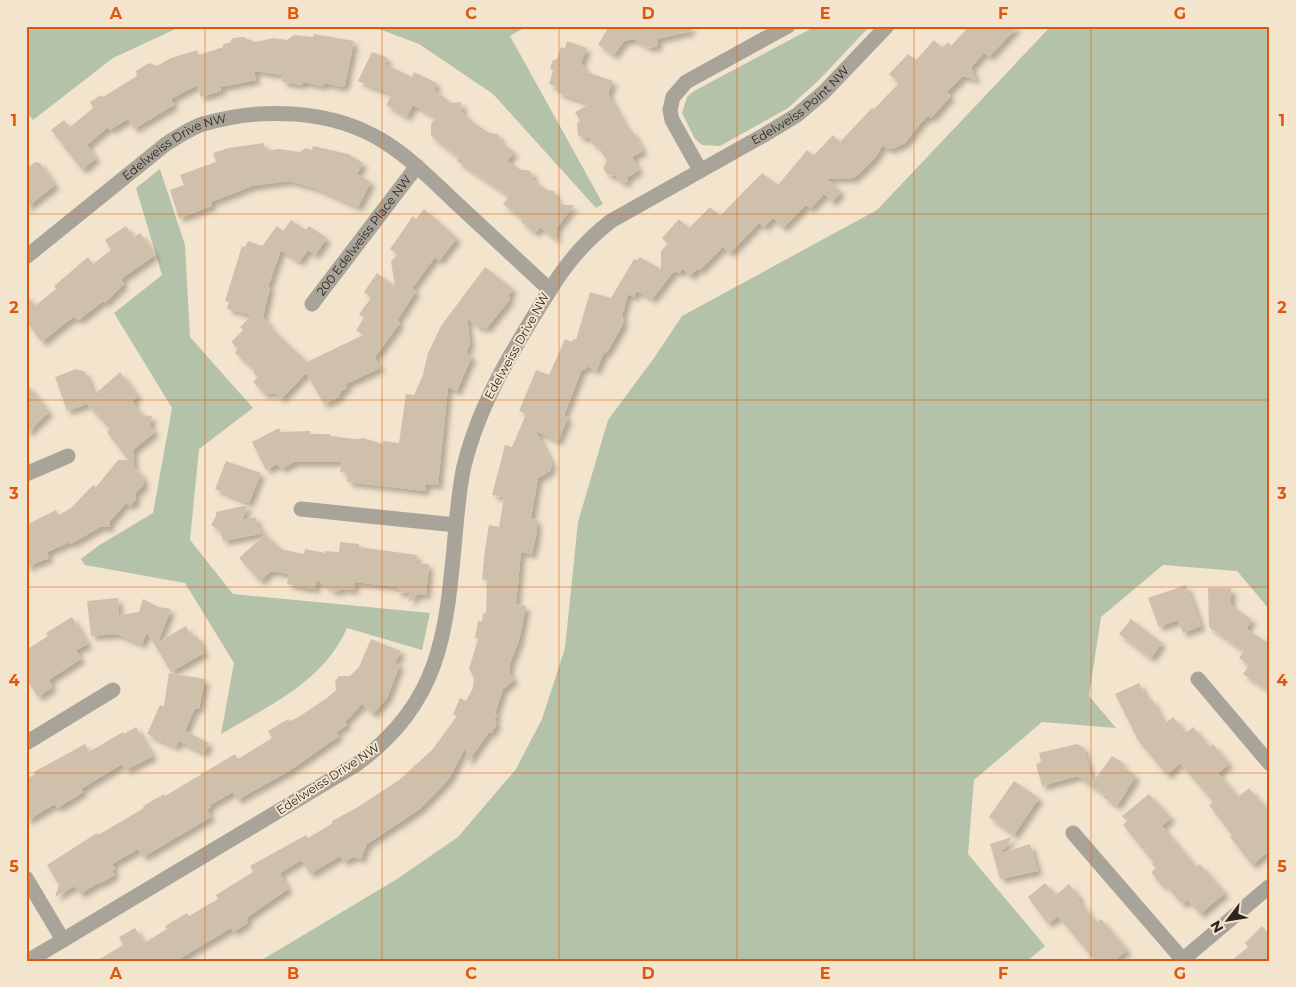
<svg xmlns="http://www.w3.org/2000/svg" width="1296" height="987" font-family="Montserrat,sans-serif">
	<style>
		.green { fill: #b5c2aa }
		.building { fill: #cfc0ab; filter: url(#shadow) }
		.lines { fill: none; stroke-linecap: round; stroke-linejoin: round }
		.minor { stroke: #a8a49a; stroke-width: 15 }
		.grid { fill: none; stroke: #df560d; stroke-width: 1; stroke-opacity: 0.55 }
		.labels { text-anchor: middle; stroke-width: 4; stroke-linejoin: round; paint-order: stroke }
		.street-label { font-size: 12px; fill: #2d271f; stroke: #f3e4ce }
		.neatline { fill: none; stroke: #df560d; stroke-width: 2 }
		.grid-label { font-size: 16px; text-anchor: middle; font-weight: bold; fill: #df560d }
	</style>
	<defs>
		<filter id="shadow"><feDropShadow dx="4.5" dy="4.5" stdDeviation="2.5" flood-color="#0004"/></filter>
	</defs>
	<rect width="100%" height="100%" fill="#f3e4ce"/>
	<g class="green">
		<polygon points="26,26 182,26 113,58 33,120 26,112"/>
		<polygon points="371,26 527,26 510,36 603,204 596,208 493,94 419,44"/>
		<polygon points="816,26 870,26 818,81 788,108 720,146 702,145 695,139 682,113 687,97 694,91"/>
		<polygon points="1051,26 1270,26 1270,610 1237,571 1163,565 1101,617 1089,696 1116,728 1042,722 974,780 968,854 1045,946 1027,961 260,961 397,879 458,837 516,769 542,719 565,648 578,522 608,420 654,358 682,316 877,210"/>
		<path d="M160 169 185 245 190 337 253 408 199 449 190 540 233 594 430 613 422 650 347 628C323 682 270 705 221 734L234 663 185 583 85 565 81 559 98 546 153 513 172 408 114 313 162 275 136 188Z"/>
	</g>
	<g class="building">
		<polygon points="609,26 690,26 691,31 657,39 658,46 649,48 634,39 624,41 614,55 598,45"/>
		<polygon points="969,26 1018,26 989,57 984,53 971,67 976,80 963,76 947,92 951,96 931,118 928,116 920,124 905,143 894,148 887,149 883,145 874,159 854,178 827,179 841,192 832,202 824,194 810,209 806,205 783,228 773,218 764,227 759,223 730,253 723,247 700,270 698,268 690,276 683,269 679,273 675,270 652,299 637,291 634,297 628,294 622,316 624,320 621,328 607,352 604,353 596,371 587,366 584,370 582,369 564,415 568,418 558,441 536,431 552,464 550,471 538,478 531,518 537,520 536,536 532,554 521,552 516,604 526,606 519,641 510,663 509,672 514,680 503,689 495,714 497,715 494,720 497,722 492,733 489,732 468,762 465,748 449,779 420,809 367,844 361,859 353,857 344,862 340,856 310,874 301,860 280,873 288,889 249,916 246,920 248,923 233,932 231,928 176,961 96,961 123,945 119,937 135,928 144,943 167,929 165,926 187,913 189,916 218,899 216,895 253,872 250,866 306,835 308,838 333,823 332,821 358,807 399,780 432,750 457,716 453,714 460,698 466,701 473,688 474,678 469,669 478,639 475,638 478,621 482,621 483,613 486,614 487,580 482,579 485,549 489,525 499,527 504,497 492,495 505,445 512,447 526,414 519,411 536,370 549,375 565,339 572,342 574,338 576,340 590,292 611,298 634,259 637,260 640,257 661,269 661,251 668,244 662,238 679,219 689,228 710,207 720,216 762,173 778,185 807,150 814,155 833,135 840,142 872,108 874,109 899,83 889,74 908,54 916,60 934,40 942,48 948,42 951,46"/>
		<polygon points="314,34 354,41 345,85 342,87 324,83 323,86 303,82 302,85 282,82 283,75 254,71 256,80 220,87 221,91 201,97 197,85 171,99 174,105 137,127 134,129 128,119 113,128 110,130 108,127 87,145 96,158 82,170 51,130 64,120 70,127 93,108 90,102 101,95 103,97 137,76 136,71 149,63 157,66 171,58 197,50 199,55 223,47 223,44 229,43 233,38 243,37 255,42 274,38 287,40 294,35 313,37"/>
		<polygon points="567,41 587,48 581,63 587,72 613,81 608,94 629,132 632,130 643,151 632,157 639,170 628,177 627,183 618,180 616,176 608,175 603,168 607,161 597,145 594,146 589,137 584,138 578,135 577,123 580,121 575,112 590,104 557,92 559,88 549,84 553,71 550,68 553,60 557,59 561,47 565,48"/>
		<polygon points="372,52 388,58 385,64 412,77 414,72 437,83 434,90 451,103 461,102 462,112 471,121 489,133 498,134 501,142 514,152 507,161 521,170 528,170 532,173 533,180 547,190 554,191 557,200 564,205 574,205 556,229 557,240 540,227 535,233 521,222 523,219 503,204 509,196 457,161 459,158 431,136 431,124 436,117 413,105 407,117 386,105 392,94 358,81"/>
		<polygon points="264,143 265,151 279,149 300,152 306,148 312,150 313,146 348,154 363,163 357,174 371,182 358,207 316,188 289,181 252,186 211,202 212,206 179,218 170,190 184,185 180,175 216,162 213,153 228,148"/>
		<polygon points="35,162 40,163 55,185 26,208 26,169"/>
		<polygon points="424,209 457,238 439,261 435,257 412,288 416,291 397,321 400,323 375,357 380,368 346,384 347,388 341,391 339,397 324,404 306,373 281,399 275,393 265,394 253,382 258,377 253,372 255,370 235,353 238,349 231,342 243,330 240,327 252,315 227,309 229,302 225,301 242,246 245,247 248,241 262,246 277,226 283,231 291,220 306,230 309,226 327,238 315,255 308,250 299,262 281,250 268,287 270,287 263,317 270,324 269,326 307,362 363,335 356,330 364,318 359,314 371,298 364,292 377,273 395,286 391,262 397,254 390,249 413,216 416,219"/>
		<polygon points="126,226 134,237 140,233 155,255 121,279 124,284 105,303 103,301 79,320 73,317 42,342 26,321 26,294 35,306 56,289 54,286 88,257 93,264 111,250 105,240"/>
		<polygon points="485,267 513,289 508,296 510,299 486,329 482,326 480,328 467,318 470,343 466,353 472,356 457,391 448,387 438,485 426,484 425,491 347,482 348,473 340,472 342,462 294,462 281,469 278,464 266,470 252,442 279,428 281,432 310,431 310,434 330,434 330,436 355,439 363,438 383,444 383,441 399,443 406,394 414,395 423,375 428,353 441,326"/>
		<polygon points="76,369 85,372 94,395 120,372 138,396 132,401 141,415 152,416 150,426 155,432 133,450 134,467 143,477 144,485 135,494 136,500 130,506 126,503 110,521 110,527 100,527 71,544 70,542 47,552 49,558 26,567 26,525 56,510 59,515 71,508 93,485 96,487 118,460 128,460 107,432 110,429 87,404 67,411 55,377"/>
		<polygon points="26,383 49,412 26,434"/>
		<polygon points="226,461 261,473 249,503 215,489"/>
		<polygon points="248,505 242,520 256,517 258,526 265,533 223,541 220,531 211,525 216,516 216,512"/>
		<polygon points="265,534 280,549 304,554 305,549 325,553 325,551 339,552 340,542 359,544 359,547 417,555 416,563 429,564 426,595 418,594 409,602 410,593 397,592 397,587 355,582 354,590 342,589 335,592 317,580 315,589 301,587 287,584 289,574 271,571 260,581 239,558"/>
		<polygon points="1186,585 1201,626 1183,633 1178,620 1159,627 1148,598"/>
		<polygon points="1208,588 1231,588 1231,605 1252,620 1246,629 1270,644 1270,691 1243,674 1249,665 1239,658 1244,651 1209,627"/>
		<polygon points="118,598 119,615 139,612 143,599 158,607 171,609 158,642 186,626 191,635 198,637 204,653 171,672 147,632 142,644 117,634 91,636 87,601"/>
		<polygon points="72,617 88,644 76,650 81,659 53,677 49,681 53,687 38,697 26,678 26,650 48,636 46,633"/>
		<polygon points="1131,619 1162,643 1151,658 1119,634"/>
		<polygon points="371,639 401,651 395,663 400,665 387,698 373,714 362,704 345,722 347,725 336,732 339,736 289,771 237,800 233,792 210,805 211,807 207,810 211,817 143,857 138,849 112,864 115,869 112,871 115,875 99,884 98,883 80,894 75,886 55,897 59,885 47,865 97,833 98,835 105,831 144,808 143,806 164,794 165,796 235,754 238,759 272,738 268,731 288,719 290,721 297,718 327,698 336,690 335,681 339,676 350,676 359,667"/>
		<polygon points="169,673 205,679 199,709 195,708 185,731 209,743 204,753 179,741 176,747 147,734 160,705 164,706"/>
		<polygon points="1139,683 1148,701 1152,699 1164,724 1173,717 1186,733 1193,727 1210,747 1213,744 1229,764 1218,773 1238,797 1249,788 1270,812 1270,850 1252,865 1230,837 1232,835 1209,805 1213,802 1180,763 1167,775 1138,740 1115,694"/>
		<polygon points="136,727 153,756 126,770 122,764 81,789 83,792 72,799 57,808 55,804 26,821 26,779 35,774 34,772 85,744 89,752 123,732 124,734"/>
		<polygon points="1077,744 1083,747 1093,782 1112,756 1123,763 1122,766 1136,776 1117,806 1103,797 1105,795 1078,776 1042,786 1036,764 1041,762 1039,753"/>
		<polygon points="1014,781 1039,798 1014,835 989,817"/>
		<polygon points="1149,794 1171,818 1162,826 1196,867 1200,864 1225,893 1200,914 1188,900 1182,904 1165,884 1162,886 1151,872 1156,868 1152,864 1154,863 1123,825 1127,821 1122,816"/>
		<polygon points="1012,837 1001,853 1030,844 1038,871 1000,879 990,844"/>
		<polygon points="1045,883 1056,895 1069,884 1080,898 1078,900 1097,923 1101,919 1127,950 1114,961 1095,961 1058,916 1048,924 1028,897"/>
		<polygon points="1262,926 1270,936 1270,961 1231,961 1248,947 1245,943"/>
	</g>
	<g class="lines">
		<g class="minor">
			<polyline points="700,170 672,120 670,110 673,97 686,82 788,26"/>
			<path id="s1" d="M26 257 166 144C178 137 190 128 203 124 261 107 331 109 383 141 409 157 431 179 453 200 485 230 518 260 550 290 515 346 480 401 464 466 459 489 457 514 455 537 446 635 441 701 357 764L28 961"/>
			<path id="s2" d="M550 290C567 262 585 241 611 221L764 135 797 115 824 92 887 26"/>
			<path id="s3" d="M312 304 417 166"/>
			<polyline points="26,474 68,456"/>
			<polyline points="301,509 456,525"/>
			<polyline points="1198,679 1270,764"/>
			<polyline points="26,743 113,690"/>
			<polyline points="1073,833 1183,960"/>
			<polyline points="26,878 63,940"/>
			<polyline points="1181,961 1270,886"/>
		</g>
	</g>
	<path class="grid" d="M205 26V961M382 26V961M559 26V961M737 26V961M914 26V961M1091 26V961M26 214H1270M26 400H1270M26 587H1270M26 773H1270"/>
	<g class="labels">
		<g class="street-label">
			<text dy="4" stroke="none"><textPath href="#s2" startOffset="315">Edelweiss Point NW</textPath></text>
			<text dy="4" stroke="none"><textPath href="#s1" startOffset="186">Edelweiss Drive NW</textPath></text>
			<text dy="4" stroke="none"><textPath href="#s3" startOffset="86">200 Edelweiss Place NW</textPath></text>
			<text transform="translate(517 346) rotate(-61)" y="4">Edelweiss Drive NW</text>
			<text transform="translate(328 779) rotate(-33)" y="4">Edelweiss Drive NW</text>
		</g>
	</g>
	<rect width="1296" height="987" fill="none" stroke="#f3e4ce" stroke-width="55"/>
	<g transform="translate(1228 920) rotate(239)" stroke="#f3e4ce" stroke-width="4" paint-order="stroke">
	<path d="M0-4L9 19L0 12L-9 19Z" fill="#2d271f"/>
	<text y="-8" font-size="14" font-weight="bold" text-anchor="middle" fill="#2d271f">N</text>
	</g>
	<rect x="28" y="28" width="1240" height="932" class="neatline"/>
	<g class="grid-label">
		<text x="116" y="19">A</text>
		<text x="293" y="19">B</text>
		<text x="471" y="19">C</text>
		<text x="648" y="19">D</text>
		<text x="825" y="19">E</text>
		<text x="1003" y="19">F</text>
		<text x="1180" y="19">G</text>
		<text x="14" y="126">1</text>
		<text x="1282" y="126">1</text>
		<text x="14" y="313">2</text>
		<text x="1282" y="313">2</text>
		<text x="14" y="499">3</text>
		<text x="1282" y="499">3</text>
		<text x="14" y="686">4</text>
		<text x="1282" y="686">4</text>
		<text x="14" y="872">5</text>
		<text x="1282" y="872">5</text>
		<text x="116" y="979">A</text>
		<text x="293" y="979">B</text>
		<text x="471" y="979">C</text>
		<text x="648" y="979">D</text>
		<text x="825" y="979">E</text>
		<text x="1003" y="979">F</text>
		<text x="1180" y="979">G</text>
	</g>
</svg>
